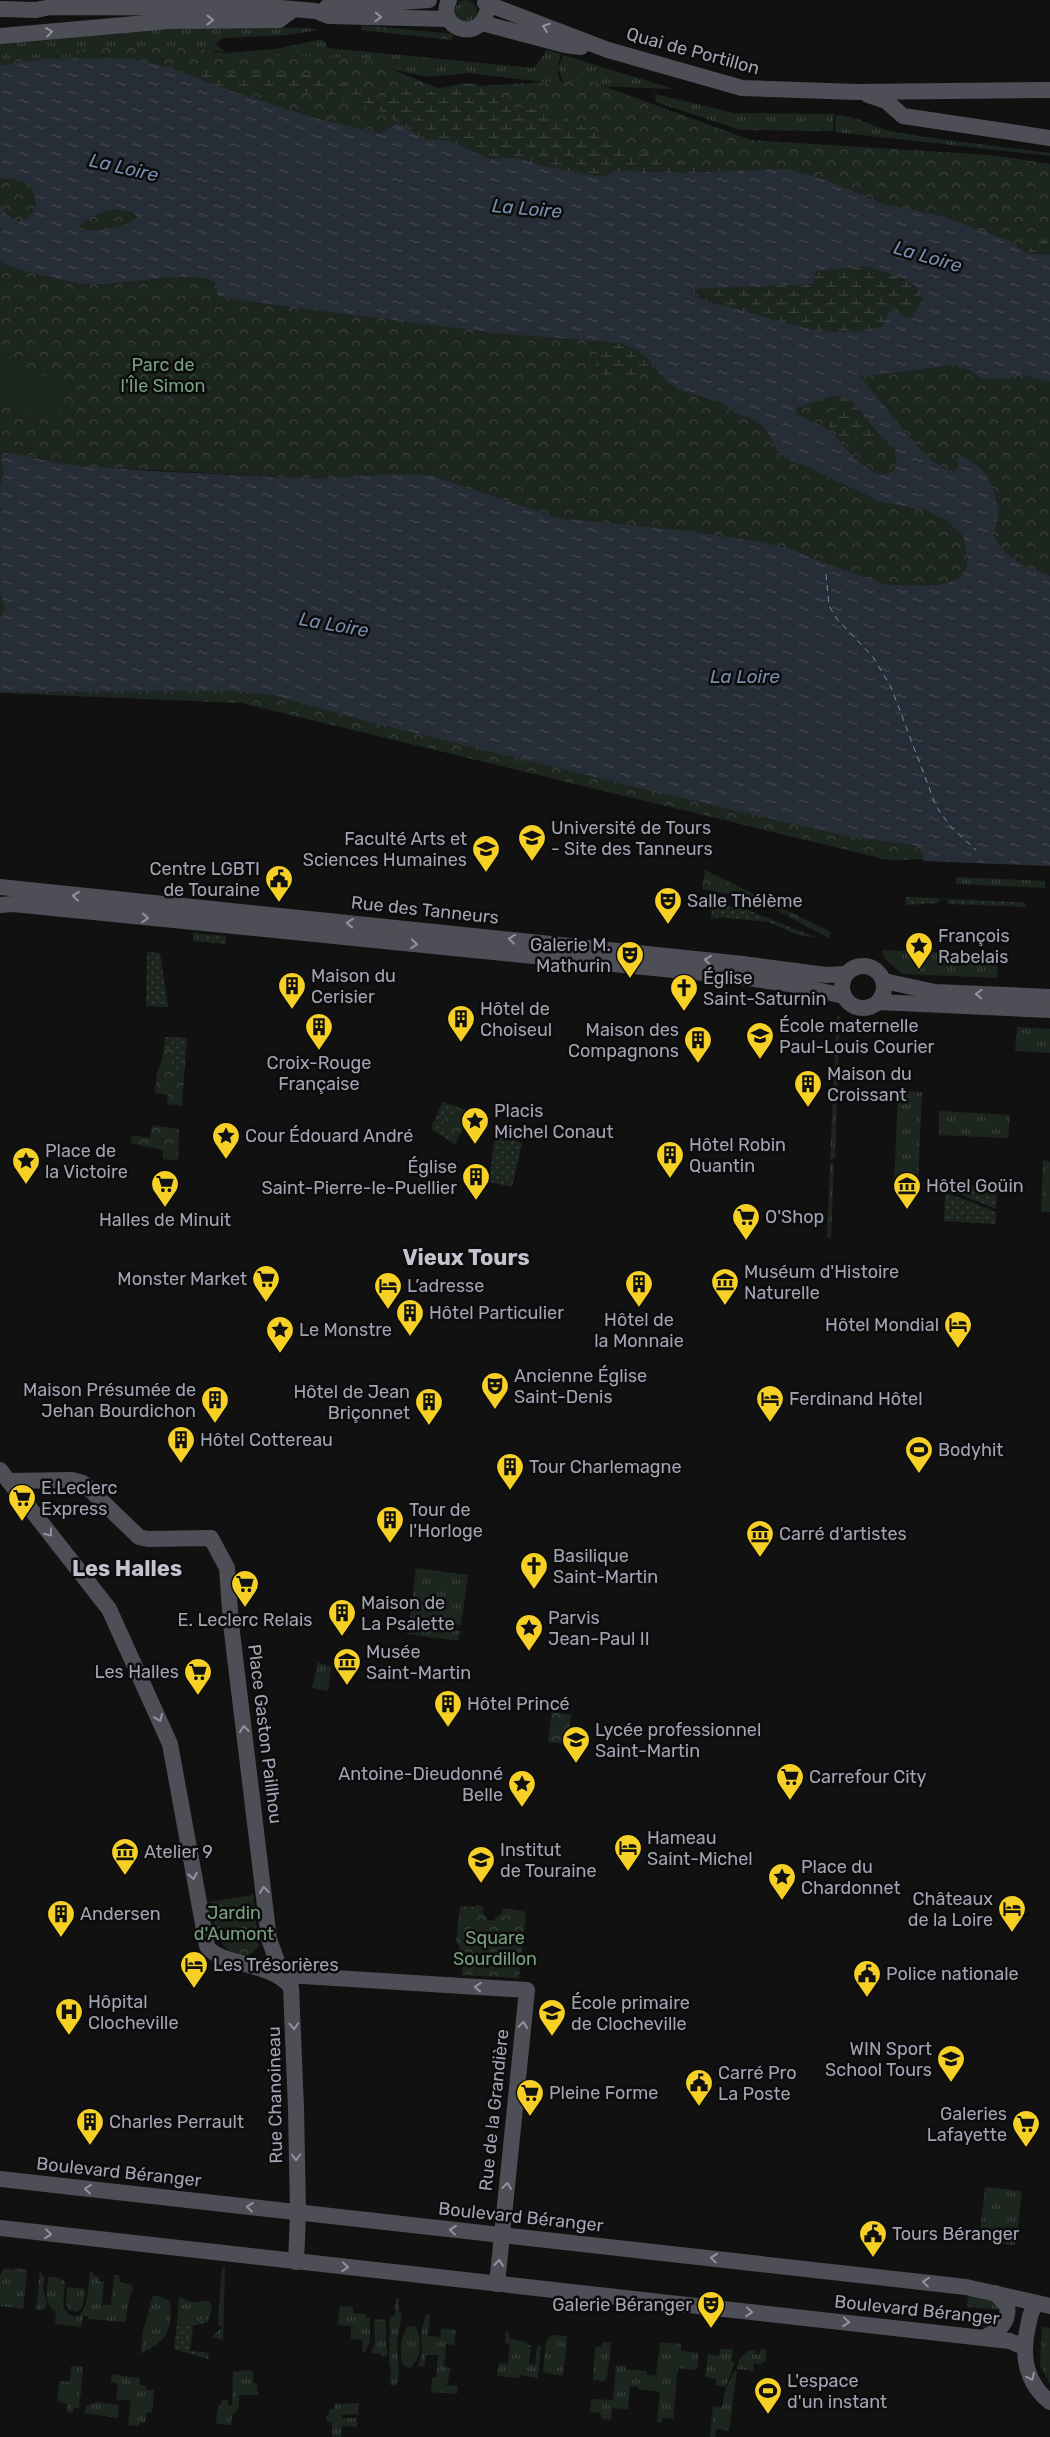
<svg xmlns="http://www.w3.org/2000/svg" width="1050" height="2437" font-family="Rubik,sans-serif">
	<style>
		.grass { fill: url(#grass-tufts) }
		.forest { fill: url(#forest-crowns); fill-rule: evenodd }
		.wetland { fill: url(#wetland-marsh) }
		.garden { fill: url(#garden-dots) }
		.pitch { fill: #1d251f }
		.water { fill: url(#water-ripples); fill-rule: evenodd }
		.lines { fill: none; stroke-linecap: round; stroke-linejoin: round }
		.ferry { stroke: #778db0; stroke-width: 1; stroke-dasharray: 6 5; stroke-linecap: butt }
		.major { stroke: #4e4e56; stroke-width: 16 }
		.oneway { stroke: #9193a0 }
		.labels { text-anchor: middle; stroke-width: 5; stroke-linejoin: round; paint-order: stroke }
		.street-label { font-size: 18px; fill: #a2a4b3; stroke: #0c0c0d }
		.park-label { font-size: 18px; fill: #789f80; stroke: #0c0c0d }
		.poi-label { font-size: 18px; fill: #a2a4b3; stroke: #0c0c0d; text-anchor: start }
		.water-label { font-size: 19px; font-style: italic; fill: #778db0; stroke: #0c0c0d }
		.district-label { font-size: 22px; font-weight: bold; fill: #c3c4cf; stroke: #0c0c0d }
	</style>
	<defs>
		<pattern id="grass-tufts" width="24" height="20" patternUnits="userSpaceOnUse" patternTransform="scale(1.25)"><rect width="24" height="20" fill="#1d251f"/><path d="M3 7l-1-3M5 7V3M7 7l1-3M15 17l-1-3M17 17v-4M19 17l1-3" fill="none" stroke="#3b423d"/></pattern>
		<pattern id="forest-crowns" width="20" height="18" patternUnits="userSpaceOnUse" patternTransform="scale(1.25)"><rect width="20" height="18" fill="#1d251f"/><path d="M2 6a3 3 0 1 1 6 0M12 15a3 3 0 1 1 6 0" fill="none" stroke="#3b423d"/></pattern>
		<pattern id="wetland-marsh" width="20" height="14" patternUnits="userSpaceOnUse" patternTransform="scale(1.25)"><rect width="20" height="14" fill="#1d251f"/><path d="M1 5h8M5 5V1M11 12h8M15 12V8" fill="none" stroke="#3b423d"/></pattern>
		<pattern id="garden-dots" width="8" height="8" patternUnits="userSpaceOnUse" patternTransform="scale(1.25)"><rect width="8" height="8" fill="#1d251f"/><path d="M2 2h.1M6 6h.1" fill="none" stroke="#3b423d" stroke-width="1.8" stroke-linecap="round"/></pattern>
		<pattern id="water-ripples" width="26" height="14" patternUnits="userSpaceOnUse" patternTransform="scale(1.25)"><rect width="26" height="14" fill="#272d36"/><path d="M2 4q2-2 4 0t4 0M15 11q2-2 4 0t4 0" fill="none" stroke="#434851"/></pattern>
	</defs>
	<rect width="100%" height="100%" fill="#111112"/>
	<g class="grass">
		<circle cx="466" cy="11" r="11"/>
		<polygon points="225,27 311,28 318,30 288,35 223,38 216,44 227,53 275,49 323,39 328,48 534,68 547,50 561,54 557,69 561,84 469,73 429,77 390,69 224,60 227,53 188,46 73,50 73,58 0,66 0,42 144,30"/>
		<polygon points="563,55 674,89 564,85 558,68"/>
		<polygon points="655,94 734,113 834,114 833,131 740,130 656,102"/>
		<path d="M836 115C855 115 873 127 891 131 943 141 997 146 1050 153V156L835 132Z"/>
		<polygon points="956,877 1045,881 1045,888 956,884"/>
		<polygon points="881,950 998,955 997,978 903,974 887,961"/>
		<polygon points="837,1016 840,1016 837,1095 833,1095"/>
		<polygon points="1017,1027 1050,1029 1050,1053 1015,1051"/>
		<polygon points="898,1090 922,1092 918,1183 905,1180 899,1187 894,1186"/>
		<polygon points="833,1099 837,1099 835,1159 830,1159"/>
		<polygon points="939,1111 1010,1115 1008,1138 939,1135"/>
		<polygon points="1043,1160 1050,1162 1050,1212 1041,1212"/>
		<polygon points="830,1163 834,1163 831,1238 827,1238"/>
		<polygon points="416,1568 468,1575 461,1625 410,1618"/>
		<polygon points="408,1624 460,1631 458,1641 407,1634"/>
		<polygon points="318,1662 331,1667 328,1691 312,1688"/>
		<polygon points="987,2187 1019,2191 1022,2193 1016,2242 1014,2245 981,2241 979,2239 985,2189"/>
		<polygon points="222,2267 225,2267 223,2340 212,2337 222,2327 218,2324"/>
		<polygon points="4,2268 13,2270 14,2268 27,2270 23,2309 0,2306 0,2276"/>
		<polygon points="40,2271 45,2278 43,2289 47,2302 45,2309 36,2310"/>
		<path d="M90 2272H93V2276L101 2277 98 2281 104 2282 102 2305H111L114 2275H119L120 2282 131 2285 133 2290 130 2295 125 2322 88 2319V2316H83L81 2327 55 2324 56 2312C44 2307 47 2288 48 2277L60 2278V2280L65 2281 63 2308C87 2337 89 2284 90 2272Z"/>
		<polygon points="67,2287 85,2289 83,2306 77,2312 69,2310 66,2304"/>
		<polygon points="968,2294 998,2302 1001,2310 967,2307"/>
		<path d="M153 2295 165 2298 170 2302C174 2333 163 2344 137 2355L141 2352 143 2331Z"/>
		<path d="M179 2297 191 2302 209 2301 212 2308 205 2310C204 2327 191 2325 177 2324Z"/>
		<polygon points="396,2298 399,2298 399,2312 402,2313 397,2342 399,2375 396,2386 390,2385 391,2367 389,2366 390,2317 395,2316"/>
		<path d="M340 2306 353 2307V2313L366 2314 365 2317 370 2318C369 2331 373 2340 365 2352L362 2353 363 2340 351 2339V2326L338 2325Z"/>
		<polygon points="968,2314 1002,2318 989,2329 983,2329 983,2326 965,2323"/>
		<polygon points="426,2315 430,2315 428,2336 440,2337 441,2328 456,2330 454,2345 446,2344 444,2366 451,2368 447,2385 458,2386 457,2394 431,2392 432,2378 436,2377 438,2355 426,2355 424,2367 418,2366 422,2353 421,2332"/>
		<path d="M374 2319 385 2320C387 2331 385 2343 388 2356L383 2357 379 2353 374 2354 371 2352 375 2344Z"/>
		<path d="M408 2326 416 2327C422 2339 422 2361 409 2368L402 2364C400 2353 400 2335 408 2326Z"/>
		<polygon points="1042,2327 1050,2328 1050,2384 1040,2365"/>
		<polygon points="506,2331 508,2331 510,2339 527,2342 527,2345 531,2345 529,2364 535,2365 537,2346 541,2346 538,2378 520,2375 519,2378 497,2376 499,2363 508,2364 510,2344 505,2343"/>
		<polygon points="551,2335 567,2336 563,2376 543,2372 546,2342"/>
		<polygon points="602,2342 611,2343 607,2378 603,2381 593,2380 595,2347 602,2347"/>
		<polygon points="660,2342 681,2344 681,2351 699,2353 697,2368 695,2370 678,2368 673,2419 662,2418 662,2422 657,2422 660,2392 638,2389 638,2387 630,2386 628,2409 612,2408 611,2420 602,2419 600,2413 590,2412 591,2399 613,2400 616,2365 625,2366 626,2369 647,2371 647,2375 656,2376"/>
		<polygon points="720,2349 733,2349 731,2361 735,2362 726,2387 716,2385 716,2379 705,2377 708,2354 719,2356"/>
		<path d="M761 2349H766V2361L762 2362 761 2365 754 2363 753 2371 737 2369C738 2359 742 2355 750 2350H755V2354L759 2355Z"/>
		<polygon points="71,2366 83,2367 79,2409 74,2408 73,2413 67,2412 67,2404 57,2401 59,2381 70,2382"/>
		<polygon points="248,2370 253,2372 253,2383 257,2383 258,2395 239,2395 239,2408 232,2416 231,2425 216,2424 217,2412 223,2399 228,2400 228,2405 232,2405 233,2372"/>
		<polygon points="735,2370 737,2371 729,2431 716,2429 715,2437 710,2437 713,2406 722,2407 725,2391"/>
		<polygon points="112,2374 139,2378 140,2385 146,2386 146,2390 154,2390 152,2413 147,2412 145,2423 140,2423 137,2426 128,2425 131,2401 116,2399 118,2384 111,2382"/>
		<polygon points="98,2402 119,2405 118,2418 85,2413 86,2406"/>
		<polygon points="359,2403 358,2414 342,2415 342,2418 357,2418 357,2427 342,2426 341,2437 332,2437 332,2422 327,2422 326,2415 329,2415 329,2409 334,2409 334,2404"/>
	</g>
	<g class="forest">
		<polygon points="362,25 453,34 452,40 361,30"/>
		<path d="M127 46H188L227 54 363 58 438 88 587 80 751 140 991 155 1050 164V856L888 860 242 703 0 693V262L7 265 0 251V59L73 57V50ZM113 468 280 477V478L158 488Z"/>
		<polygon points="705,870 831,932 829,938 756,899 702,889"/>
		<polygon points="165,1037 187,1038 182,1106 167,1104 168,1095 155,1093 157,1072 162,1060"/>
		<polygon points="443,1102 471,1112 455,1145 431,1128"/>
		<polygon points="152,1125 179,1129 178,1161 163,1159 163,1150 130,1143 133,1135 150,1138"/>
		<polygon points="552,1712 571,1715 567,1744 548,1742"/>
		<path d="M253 1895 259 1947 248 1956C218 1956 213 1925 209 1902Z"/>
		<polygon points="475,1905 483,1906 483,1913 488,1920 495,1921 495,1918 502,1913 503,1908 526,1912 519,1978 462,1975 463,1959 468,1955 465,1952 459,1951 459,1944 456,1943 460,1906 475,1907"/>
	</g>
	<g class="wetland">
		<polygon points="168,67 220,73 309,75 333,78 383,100 392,91 405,86 430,91 464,83 476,84 487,90 493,97 508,107 539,108 556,114 626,147 678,163 736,170 685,173 617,171 601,177 543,166 517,159 490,159 449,141 426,140 380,111 346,100 315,93 280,89 222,88"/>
		<polygon points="1044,240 1050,243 1050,255 1027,254 1034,243"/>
		<path d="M866 266 901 277 920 289 923 300 912 317 906 318 898 309 886 318 883 326C834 342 784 322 737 309 720 304 704 305 691 291L693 289 810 284 816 271Z"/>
		<path d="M605 340 636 349 651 364C633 391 572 379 605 340Z"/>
		<path d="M844 397 853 402 881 436 872 440 862 437 853 443 847 444 828 425C829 412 836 406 844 397Z"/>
	</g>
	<g class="garden">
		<polygon points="906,897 1020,902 1026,904 1026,907 948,904 948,900 939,899 939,903 906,905"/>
		<polygon points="712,903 745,909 815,937 801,936 768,922 720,917 711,919"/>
		<polygon points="193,933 226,936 226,944 193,941"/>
		<polygon points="147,952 160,953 168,1007 146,1006"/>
		<polygon points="165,1037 186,1038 180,1071 171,1070 174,1048 164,1049"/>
		<polygon points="443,1102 458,1107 453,1116 447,1114 441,1126 452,1132 448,1140 431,1128"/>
		<polygon points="497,1135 522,1143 512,1187 489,1182 494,1143"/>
		<polygon points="946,1184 997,1187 996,1209 945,1188"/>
		<polygon points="945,1192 996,1212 996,1224 944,1221"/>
		<path d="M209 2308H212L208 2322 193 2326 190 2351 209 2353 208 2359 174 2349 177 2324C190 2325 204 2326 205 2310Z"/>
	</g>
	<polygon class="pitch" points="5,359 70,386 55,423 0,400 0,370"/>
	<path class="water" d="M73 58 132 59 168 67 231 91 314 118 381 134 398 123 426 140 449 141 490 159 517 158 543 166 601 177 617 171 685 173 786 169 826 180 883 204 941 216 1009 241 1027 254 1050 255V382L1020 374 1009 379 980 378 970 370 954 365 859 377C881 396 927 471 954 471L958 467V458L962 456C975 463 988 472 992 486 995 495 995 501 999 509L996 525 992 533C1005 559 1024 567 1050 576V866L923 861V848L908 844 855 838 660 793 362 720 273 695 231 691 0 692V617L6 611 0 592V485L4 476 1 460 10 453 67 465 153 471 315 479 395 474 432 476 557 518 688 531 770 544 796 551 813 559 887 585 927 586 944 584 959 578 966 569 968 558 963 536 946 520 927 511 879 501 808 467 793 462 778 451 765 428 752 419 737 414 720 402 683 391 667 382 645 356 636 349 620 343 495 333 246 301 218 296 215 282C191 268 117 287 86 284 68 282 15 270 0 262V204L7 215 19 222 27 219 36 208C36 181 23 180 0 178V66L37 60ZM118 209 134 213 137 217C130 228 91 233 78 229 84 217 105 211 118 209ZM866 266 901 277 920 289 923 300 912 317 906 318 895 308 889 313 883 326C834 343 784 322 737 309 720 304 703 305 691 291L693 289 810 284 813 283 816 271ZM832 396 844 397 853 402 881 436 894 448 897 466C876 494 845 444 830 432 821 424 807 420 796 414V408Z"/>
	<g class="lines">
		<polyline class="ferry" points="826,574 829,606 837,619 873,657 891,687 936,806 950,826 976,850"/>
		<g class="major">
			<path d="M449 0C436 27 477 43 486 14"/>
			<polyline points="485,3 608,50 742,88 857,92 1050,90"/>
			<polyline points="327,7 429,0"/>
			<polyline points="0,9 36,10 51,7 280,8 316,11 329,16 448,19"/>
			<polyline points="482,23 565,45 581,47"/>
			<polyline points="0,36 169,21 279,20 291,11"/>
			<polyline points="868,95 886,101 903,116 1050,138"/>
			<polyline points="0,887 743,964 826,975 845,974"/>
			<polyline points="0,905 13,904 734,976 789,984 844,996"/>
			<circle cx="863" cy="987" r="21"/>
			<polyline points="884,981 935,992 1050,997"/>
			<polyline points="878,1002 1050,1010"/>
			<path d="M0 1470 109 1609 170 1744 207 1946C219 1966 270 1961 291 1987L296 2108 298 2212 296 2262"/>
			<polyline points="9,1481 72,1480 83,1483 139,1537 148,1539 211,1538 227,1568 231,1624 269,1939 278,1964 287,1975"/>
			<polyline points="287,1975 527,1990 497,2284"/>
			<polyline points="0,2179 966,2287 1050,2306"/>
			<polyline points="0,2228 983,2338 1010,2341 1024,2347"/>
			<path d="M1036 2304C1030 2311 1030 2318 1028 2326 1021 2355 1026 2383 1050 2402"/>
			<path d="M983 2338C998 2332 1010 2323 1007 2305L995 2293"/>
		</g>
	</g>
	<defs><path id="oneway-chevron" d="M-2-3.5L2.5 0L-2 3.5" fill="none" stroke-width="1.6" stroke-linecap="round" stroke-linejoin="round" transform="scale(1.25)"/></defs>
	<g class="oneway">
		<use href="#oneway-chevron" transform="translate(378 17) rotate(2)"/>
		<use href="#oneway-chevron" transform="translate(210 20)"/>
		<use href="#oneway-chevron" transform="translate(546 27) rotate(-160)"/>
		<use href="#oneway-chevron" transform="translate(49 32) rotate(-7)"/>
		<use href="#oneway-chevron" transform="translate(76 896) rotate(-174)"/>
		<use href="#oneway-chevron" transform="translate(145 918) rotate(5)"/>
		<use href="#oneway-chevron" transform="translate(350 923) rotate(-175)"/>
		<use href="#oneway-chevron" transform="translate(512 939) rotate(-174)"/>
		<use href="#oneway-chevron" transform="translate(414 944) rotate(5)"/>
		<use href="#oneway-chevron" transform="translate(708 960) rotate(-174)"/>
		<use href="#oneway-chevron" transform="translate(979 994) rotate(-178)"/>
		<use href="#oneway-chevron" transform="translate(49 1533) rotate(52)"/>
		<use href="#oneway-chevron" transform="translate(159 1718) rotate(67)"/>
		<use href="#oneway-chevron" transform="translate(244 1729) rotate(-97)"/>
		<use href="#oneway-chevron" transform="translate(193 1876) rotate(80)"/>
		<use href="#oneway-chevron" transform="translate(264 1890) rotate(-96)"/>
		<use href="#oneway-chevron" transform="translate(478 1987) rotate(-176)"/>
		<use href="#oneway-chevron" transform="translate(523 2025) rotate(-84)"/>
		<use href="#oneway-chevron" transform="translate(294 2026) rotate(87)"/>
		<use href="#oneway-chevron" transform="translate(296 2157) rotate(90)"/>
		<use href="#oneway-chevron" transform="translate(507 2186) rotate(-84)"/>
		<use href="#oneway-chevron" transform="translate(88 2189) rotate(-174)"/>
		<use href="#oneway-chevron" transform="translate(250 2207) rotate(-174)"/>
		<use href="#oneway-chevron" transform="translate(453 2230) rotate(-174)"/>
		<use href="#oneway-chevron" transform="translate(48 2234) rotate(6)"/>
		<use href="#oneway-chevron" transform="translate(714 2258) rotate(-174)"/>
		<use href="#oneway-chevron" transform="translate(499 2263) rotate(-84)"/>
		<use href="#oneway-chevron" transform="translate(345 2267) rotate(6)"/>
		<use href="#oneway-chevron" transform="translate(926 2282) rotate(-173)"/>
		<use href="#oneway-chevron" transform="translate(749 2312) rotate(6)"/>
		<use href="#oneway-chevron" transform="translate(846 2322) rotate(6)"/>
		<use href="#oneway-chevron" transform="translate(1031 2377) rotate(64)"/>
	</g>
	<defs>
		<symbol id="university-pin" viewBox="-11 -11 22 30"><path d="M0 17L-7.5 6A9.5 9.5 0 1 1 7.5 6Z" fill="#f6d025" stroke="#0c0c0d"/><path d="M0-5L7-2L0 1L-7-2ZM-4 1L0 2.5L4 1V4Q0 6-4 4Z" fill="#111"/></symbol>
		<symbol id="civic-pin" viewBox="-11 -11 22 30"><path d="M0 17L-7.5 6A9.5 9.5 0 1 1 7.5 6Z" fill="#f6d025" stroke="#0c0c0d"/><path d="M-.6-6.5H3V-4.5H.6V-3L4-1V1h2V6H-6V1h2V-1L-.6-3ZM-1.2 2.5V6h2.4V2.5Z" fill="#111"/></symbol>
		<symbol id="theatre-pin" viewBox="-11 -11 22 30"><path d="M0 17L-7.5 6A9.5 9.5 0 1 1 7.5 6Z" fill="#f6d025" stroke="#0c0c0d"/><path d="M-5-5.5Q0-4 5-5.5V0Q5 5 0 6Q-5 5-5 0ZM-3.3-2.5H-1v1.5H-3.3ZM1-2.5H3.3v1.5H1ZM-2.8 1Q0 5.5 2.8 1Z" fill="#111"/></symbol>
		<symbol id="sight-pin" viewBox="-11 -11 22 30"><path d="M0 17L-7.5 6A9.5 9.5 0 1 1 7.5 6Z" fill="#f6d025" stroke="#0c0c0d"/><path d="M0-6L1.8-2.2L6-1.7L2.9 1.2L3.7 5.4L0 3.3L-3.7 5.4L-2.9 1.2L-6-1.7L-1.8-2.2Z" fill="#111"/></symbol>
		<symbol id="building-pin" viewBox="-11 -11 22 30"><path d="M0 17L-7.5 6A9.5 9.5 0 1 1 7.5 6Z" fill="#f6d025" stroke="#0c0c0d"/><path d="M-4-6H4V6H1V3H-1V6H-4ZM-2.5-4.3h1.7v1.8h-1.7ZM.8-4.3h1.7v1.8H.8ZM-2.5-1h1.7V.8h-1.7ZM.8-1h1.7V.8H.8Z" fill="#111"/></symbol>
		<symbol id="church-pin" viewBox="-11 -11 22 30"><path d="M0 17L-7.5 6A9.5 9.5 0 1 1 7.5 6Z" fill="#f6d025" stroke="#0c0c0d"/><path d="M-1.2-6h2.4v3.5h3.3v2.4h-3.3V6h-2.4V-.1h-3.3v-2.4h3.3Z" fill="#111"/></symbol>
		<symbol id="school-pin" viewBox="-11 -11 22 30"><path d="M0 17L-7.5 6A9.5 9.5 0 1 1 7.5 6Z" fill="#f6d025" stroke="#0c0c0d"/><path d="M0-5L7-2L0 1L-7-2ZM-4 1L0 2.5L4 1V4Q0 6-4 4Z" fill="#111"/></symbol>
		<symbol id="supermarket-pin" viewBox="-11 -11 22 30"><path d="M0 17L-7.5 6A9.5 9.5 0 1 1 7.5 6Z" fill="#f6d025" stroke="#0c0c0d"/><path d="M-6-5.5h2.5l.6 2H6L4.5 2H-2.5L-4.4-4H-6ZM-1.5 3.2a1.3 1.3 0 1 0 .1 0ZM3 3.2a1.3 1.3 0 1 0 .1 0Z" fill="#111"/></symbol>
		<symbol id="museum-pin" viewBox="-11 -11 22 30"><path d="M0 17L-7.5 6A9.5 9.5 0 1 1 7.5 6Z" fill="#f6d025" stroke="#0c0c0d"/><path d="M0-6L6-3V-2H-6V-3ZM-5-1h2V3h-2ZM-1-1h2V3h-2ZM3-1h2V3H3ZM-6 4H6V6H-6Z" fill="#111"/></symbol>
		<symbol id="hotel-pin" viewBox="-11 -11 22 30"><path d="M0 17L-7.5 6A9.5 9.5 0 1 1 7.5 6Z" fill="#f6d025" stroke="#0c0c0d"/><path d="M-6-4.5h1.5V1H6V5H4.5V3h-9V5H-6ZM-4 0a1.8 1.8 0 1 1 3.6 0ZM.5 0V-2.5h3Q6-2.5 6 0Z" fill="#111"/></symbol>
		<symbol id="stadium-pin" viewBox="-11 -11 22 30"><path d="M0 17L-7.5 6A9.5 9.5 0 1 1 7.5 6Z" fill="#f6d025" stroke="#0c0c0d"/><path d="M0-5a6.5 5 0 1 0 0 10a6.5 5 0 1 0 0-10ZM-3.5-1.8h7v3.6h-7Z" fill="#111"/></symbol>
		<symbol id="hospital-pin" viewBox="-11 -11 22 30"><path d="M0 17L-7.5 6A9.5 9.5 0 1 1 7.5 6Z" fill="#f6d025" stroke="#0c0c0d"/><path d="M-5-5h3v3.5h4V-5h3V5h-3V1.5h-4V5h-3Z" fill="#111"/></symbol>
	</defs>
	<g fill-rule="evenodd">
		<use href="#university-pin" x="516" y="822" width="32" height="43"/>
		<use href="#university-pin" x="470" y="833" width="32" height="43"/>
		<use href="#civic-pin" x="263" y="863" width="32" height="43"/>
		<use href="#theatre-pin" x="652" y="885" width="32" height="43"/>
		<use href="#sight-pin" x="903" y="930" width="32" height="43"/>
		<use href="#theatre-pin" x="614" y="939" width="32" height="43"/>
		<use href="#building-pin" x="276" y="970" width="32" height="43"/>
		<use href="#church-pin" x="668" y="972" width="32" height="43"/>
		<use href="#building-pin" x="445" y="1003" width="32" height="43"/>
		<use href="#building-pin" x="303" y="1011" width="32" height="43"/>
		<use href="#school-pin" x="744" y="1020" width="32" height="43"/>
		<use href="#building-pin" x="682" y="1024" width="32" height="43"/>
		<use href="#building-pin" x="792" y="1068" width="32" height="43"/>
		<use href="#sight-pin" x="459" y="1105" width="32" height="43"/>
		<use href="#sight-pin" x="210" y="1120" width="32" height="43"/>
		<use href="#building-pin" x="654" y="1139" width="32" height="43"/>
		<use href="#sight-pin" x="10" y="1145" width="32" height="43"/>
		<use href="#building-pin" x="460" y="1161" width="32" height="43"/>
		<use href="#supermarket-pin" x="149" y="1168" width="32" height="43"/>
		<use href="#museum-pin" x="891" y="1170" width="32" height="43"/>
		<use href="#supermarket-pin" x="730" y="1201" width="32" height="43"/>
		<use href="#supermarket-pin" x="250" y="1263" width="32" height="43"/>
		<use href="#museum-pin" x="709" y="1266" width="32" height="43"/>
		<use href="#building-pin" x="623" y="1268" width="32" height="43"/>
		<use href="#hotel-pin" x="372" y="1270" width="32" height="43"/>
		<use href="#building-pin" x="394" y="1297" width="32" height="43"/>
		<use href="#hotel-pin" x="942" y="1309" width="32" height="43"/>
		<use href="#sight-pin" x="264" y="1314" width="32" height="43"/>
		<use href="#theatre-pin" x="479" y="1370" width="32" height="43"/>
		<use href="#hotel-pin" x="754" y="1383" width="32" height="43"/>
		<use href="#building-pin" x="199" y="1384" width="32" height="43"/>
		<use href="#building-pin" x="413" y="1386" width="32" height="43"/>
		<use href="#building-pin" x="165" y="1424" width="32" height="43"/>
		<use href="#stadium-pin" x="903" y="1434" width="32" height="43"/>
		<use href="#building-pin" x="494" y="1451" width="32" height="43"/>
		<use href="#supermarket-pin" x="6" y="1482" width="32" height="43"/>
		<use href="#building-pin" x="374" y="1504" width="32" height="43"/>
		<use href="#museum-pin" x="744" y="1518" width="32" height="43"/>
		<use href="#church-pin" x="518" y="1550" width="32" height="43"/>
		<use href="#supermarket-pin" x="229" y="1568" width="32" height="43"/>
		<use href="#building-pin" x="326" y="1597" width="32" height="43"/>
		<use href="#sight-pin" x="513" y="1612" width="32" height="43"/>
		<use href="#museum-pin" x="331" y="1646" width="32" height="43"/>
		<use href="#supermarket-pin" x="182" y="1656" width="32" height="43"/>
		<use href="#building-pin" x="432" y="1688" width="32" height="43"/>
		<use href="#school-pin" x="560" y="1724" width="32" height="43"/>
		<use href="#supermarket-pin" x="774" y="1761" width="32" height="43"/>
		<use href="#sight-pin" x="506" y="1768" width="32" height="43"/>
		<use href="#hotel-pin" x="612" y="1832" width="32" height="43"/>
		<use href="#museum-pin" x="109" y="1836" width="32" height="43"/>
		<use href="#university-pin" x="465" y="1844" width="32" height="43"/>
		<use href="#sight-pin" x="766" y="1861" width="32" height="43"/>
		<use href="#hotel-pin" x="996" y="1893" width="32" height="43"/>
		<use href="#building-pin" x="45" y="1898" width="32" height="43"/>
		<use href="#hotel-pin" x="178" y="1949" width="32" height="43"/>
		<use href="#civic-pin" x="851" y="1958" width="32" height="43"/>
		<use href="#hospital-pin" x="53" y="1996" width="32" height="43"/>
		<use href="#school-pin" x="536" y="1997" width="32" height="43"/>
		<use href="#university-pin" x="935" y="2043" width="32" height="43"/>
		<use href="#civic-pin" x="683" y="2067" width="32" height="43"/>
		<use href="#supermarket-pin" x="514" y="2077" width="32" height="43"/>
		<use href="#building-pin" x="74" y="2106" width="32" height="43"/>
		<use href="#supermarket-pin" x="1010" y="2108" width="32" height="43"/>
		<use href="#civic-pin" x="857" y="2218" width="32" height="43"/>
		<use href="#theatre-pin" x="695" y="2289" width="32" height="43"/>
		<use href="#stadium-pin" x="752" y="2375" width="32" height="43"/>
	</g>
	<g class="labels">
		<g class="street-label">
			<text transform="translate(693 51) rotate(15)" y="6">Quai de Portillon</text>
			<text transform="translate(425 910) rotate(6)" y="6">Rue des Tanneurs</text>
			<text transform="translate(265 1734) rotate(83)" y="6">Place Gaston Paillhou</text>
			<text transform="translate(275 2095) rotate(-91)" y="6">Rue Chanoineau</text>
			<text transform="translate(494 2110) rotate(-84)" y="6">Rue de la Grandière</text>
			<text transform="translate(119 2172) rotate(6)" y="6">Boulevard Béranger</text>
			<text transform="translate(521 2217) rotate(6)" y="6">Boulevard Béranger</text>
			<text transform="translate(917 2310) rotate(6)" y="6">Boulevard Béranger</text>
		</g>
		<g class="park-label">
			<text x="163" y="371">Parc de<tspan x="163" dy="21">l'Île Simon</tspan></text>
			<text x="234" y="1919">Jardin<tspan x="234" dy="21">d'Aumont</tspan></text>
			<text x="495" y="1944">Square<tspan x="495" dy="21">Sourdillon</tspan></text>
		</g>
		<g class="poi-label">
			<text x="551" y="834">Université de Tours<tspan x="551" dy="21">- Site des Tanneurs</tspan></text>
			<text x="467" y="845" text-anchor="end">Faculté Arts et<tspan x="467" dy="21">Sciences Humaines</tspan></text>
			<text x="260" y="875" text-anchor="end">Centre LGBTI<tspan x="260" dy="21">de Touraine</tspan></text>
			<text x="687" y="907">Salle Thélème</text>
			<text x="938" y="942">François<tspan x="938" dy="21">Rabelais</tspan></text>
			<text x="611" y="951" text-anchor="end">Galerie M.<tspan x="611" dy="21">Mathurin</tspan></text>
			<text x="311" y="982">Maison du<tspan x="311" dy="21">Cerisier</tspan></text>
			<text x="703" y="984">Église<tspan x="703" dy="21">Saint-Saturnin</tspan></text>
			<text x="480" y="1015">Hôtel de<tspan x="480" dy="21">Choiseul</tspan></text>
			<text x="779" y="1032">École maternelle<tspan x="779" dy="21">Paul-Louis Courier</tspan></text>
			<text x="679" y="1036" text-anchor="end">Maison des<tspan x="679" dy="21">Compagnons</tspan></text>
			<text x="319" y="1069" text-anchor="middle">Croix-Rouge<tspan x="319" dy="21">Française</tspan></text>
			<text x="827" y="1080">Maison du<tspan x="827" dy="21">Croissant</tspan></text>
			<text x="494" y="1117">Placis<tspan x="494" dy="21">Michel Conaut</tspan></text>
			<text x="245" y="1142">Cour Édouard André</text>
			<text x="689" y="1151">Hôtel Robin<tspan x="689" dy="21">Quantin</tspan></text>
			<text x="45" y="1157">Place de<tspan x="45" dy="21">la Victoire</tspan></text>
			<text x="457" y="1173" text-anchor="end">Église<tspan x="457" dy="21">Saint-Pierre-le-Puellier</tspan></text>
			<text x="926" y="1192">Hôtel Goüin</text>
			<text x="765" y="1223">O'Shop</text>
			<text x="165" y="1226" text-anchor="middle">Halles de Minuit</text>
			<text x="744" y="1278">Muséum d'Histoire<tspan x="744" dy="21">Naturelle</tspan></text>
			<text x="247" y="1285" text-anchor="end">Monster Market</text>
			<text x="407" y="1292">L’adresse</text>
			<text x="429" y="1319">Hôtel Particulier</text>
			<text x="639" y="1326" text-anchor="middle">Hôtel de<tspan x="639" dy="21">la Monnaie</tspan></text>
			<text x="939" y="1331" text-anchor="end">Hôtel Mondial</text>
			<text x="299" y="1336">Le Monstre</text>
			<text x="514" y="1382">Ancienne Église<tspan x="514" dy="21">Saint-Denis</tspan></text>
			<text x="196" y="1396" text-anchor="end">Maison Présumée de<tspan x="196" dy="21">Jehan Bourdichon</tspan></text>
			<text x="410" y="1398" text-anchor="end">Hôtel de Jean<tspan x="410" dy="21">Briçonnet</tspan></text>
			<text x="789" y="1405">Ferdinand Hôtel</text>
			<text x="200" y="1446">Hôtel Cottereau</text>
			<text x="938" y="1456">Bodyhit</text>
			<text x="529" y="1473">Tour Charlemagne</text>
			<text x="41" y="1494">E.Leclerc<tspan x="41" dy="21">Express</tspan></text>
			<text x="409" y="1516">Tour de<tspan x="409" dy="21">l'Horloge</tspan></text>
			<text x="779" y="1540">Carré d'artistes</text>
			<text x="553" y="1562">Basilique<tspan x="553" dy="21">Saint-Martin</tspan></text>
			<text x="361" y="1609">Maison de<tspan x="361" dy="21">La Psalette</tspan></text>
			<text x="548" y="1624">Parvis<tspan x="548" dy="21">Jean-Paul II</tspan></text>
			<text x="245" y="1626" text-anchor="middle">E. Leclerc Relais</text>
			<text x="366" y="1658">Musée<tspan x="366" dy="21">Saint-Martin</tspan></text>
			<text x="179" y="1678" text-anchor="end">Les Halles</text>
			<text x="467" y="1710">Hôtel Princé</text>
			<text x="595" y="1736">Lycée professionnel<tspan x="595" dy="21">Saint-Martin</tspan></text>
			<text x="503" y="1780" text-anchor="end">Antoine-Dieudonné<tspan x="503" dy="21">Belle</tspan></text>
			<text x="809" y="1783">Carrefour City</text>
			<text x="647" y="1844">Hameau<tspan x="647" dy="21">Saint-Michel</tspan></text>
			<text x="500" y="1856">Institut<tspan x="500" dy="21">de Touraine</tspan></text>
			<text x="144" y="1858">Atelier 9</text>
			<text x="801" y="1873">Place du<tspan x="801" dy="21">Chardonnet</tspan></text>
			<text x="993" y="1905" text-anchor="end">Châteaux<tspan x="993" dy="21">de la Loire</tspan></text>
			<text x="80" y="1920">Andersen</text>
			<text x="213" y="1971">Les Trésorières</text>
			<text x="886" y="1980">Police nationale</text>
			<text x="88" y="2008">Hôpital<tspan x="88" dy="21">Clocheville</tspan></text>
			<text x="571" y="2009">École primaire<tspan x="571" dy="21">de Clocheville</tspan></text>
			<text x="932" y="2055" text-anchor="end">WIN Sport<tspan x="932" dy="21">School Tours</tspan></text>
			<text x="718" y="2079">Carré Pro<tspan x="718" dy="21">La Poste</tspan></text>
			<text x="549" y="2099">Pleine Forme</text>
			<text x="1007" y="2120" text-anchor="end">Galeries<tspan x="1007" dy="21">Lafayette</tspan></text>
			<text x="109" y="2128">Charles Perrault</text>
			<text x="892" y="2240">Tours Béranger</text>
			<text x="692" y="2311" text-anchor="end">Galerie Béranger</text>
			<text x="787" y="2387">L'espace<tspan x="787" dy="21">d'un instant</tspan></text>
		</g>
		<g class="water-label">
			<text transform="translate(124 167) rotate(13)" y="7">La Loire</text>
			<text transform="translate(527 208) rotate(5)" y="7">La Loire</text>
			<text transform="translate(928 256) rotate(16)" y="7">La Loire</text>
			<text transform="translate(334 624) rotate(10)" y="7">La Loire</text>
			<text x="745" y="683">La Loire</text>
		</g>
		<g class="district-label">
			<text x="466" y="1265">Vieux Tours</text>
			<text x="127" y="1576">Les Halles</text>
		</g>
	</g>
</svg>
